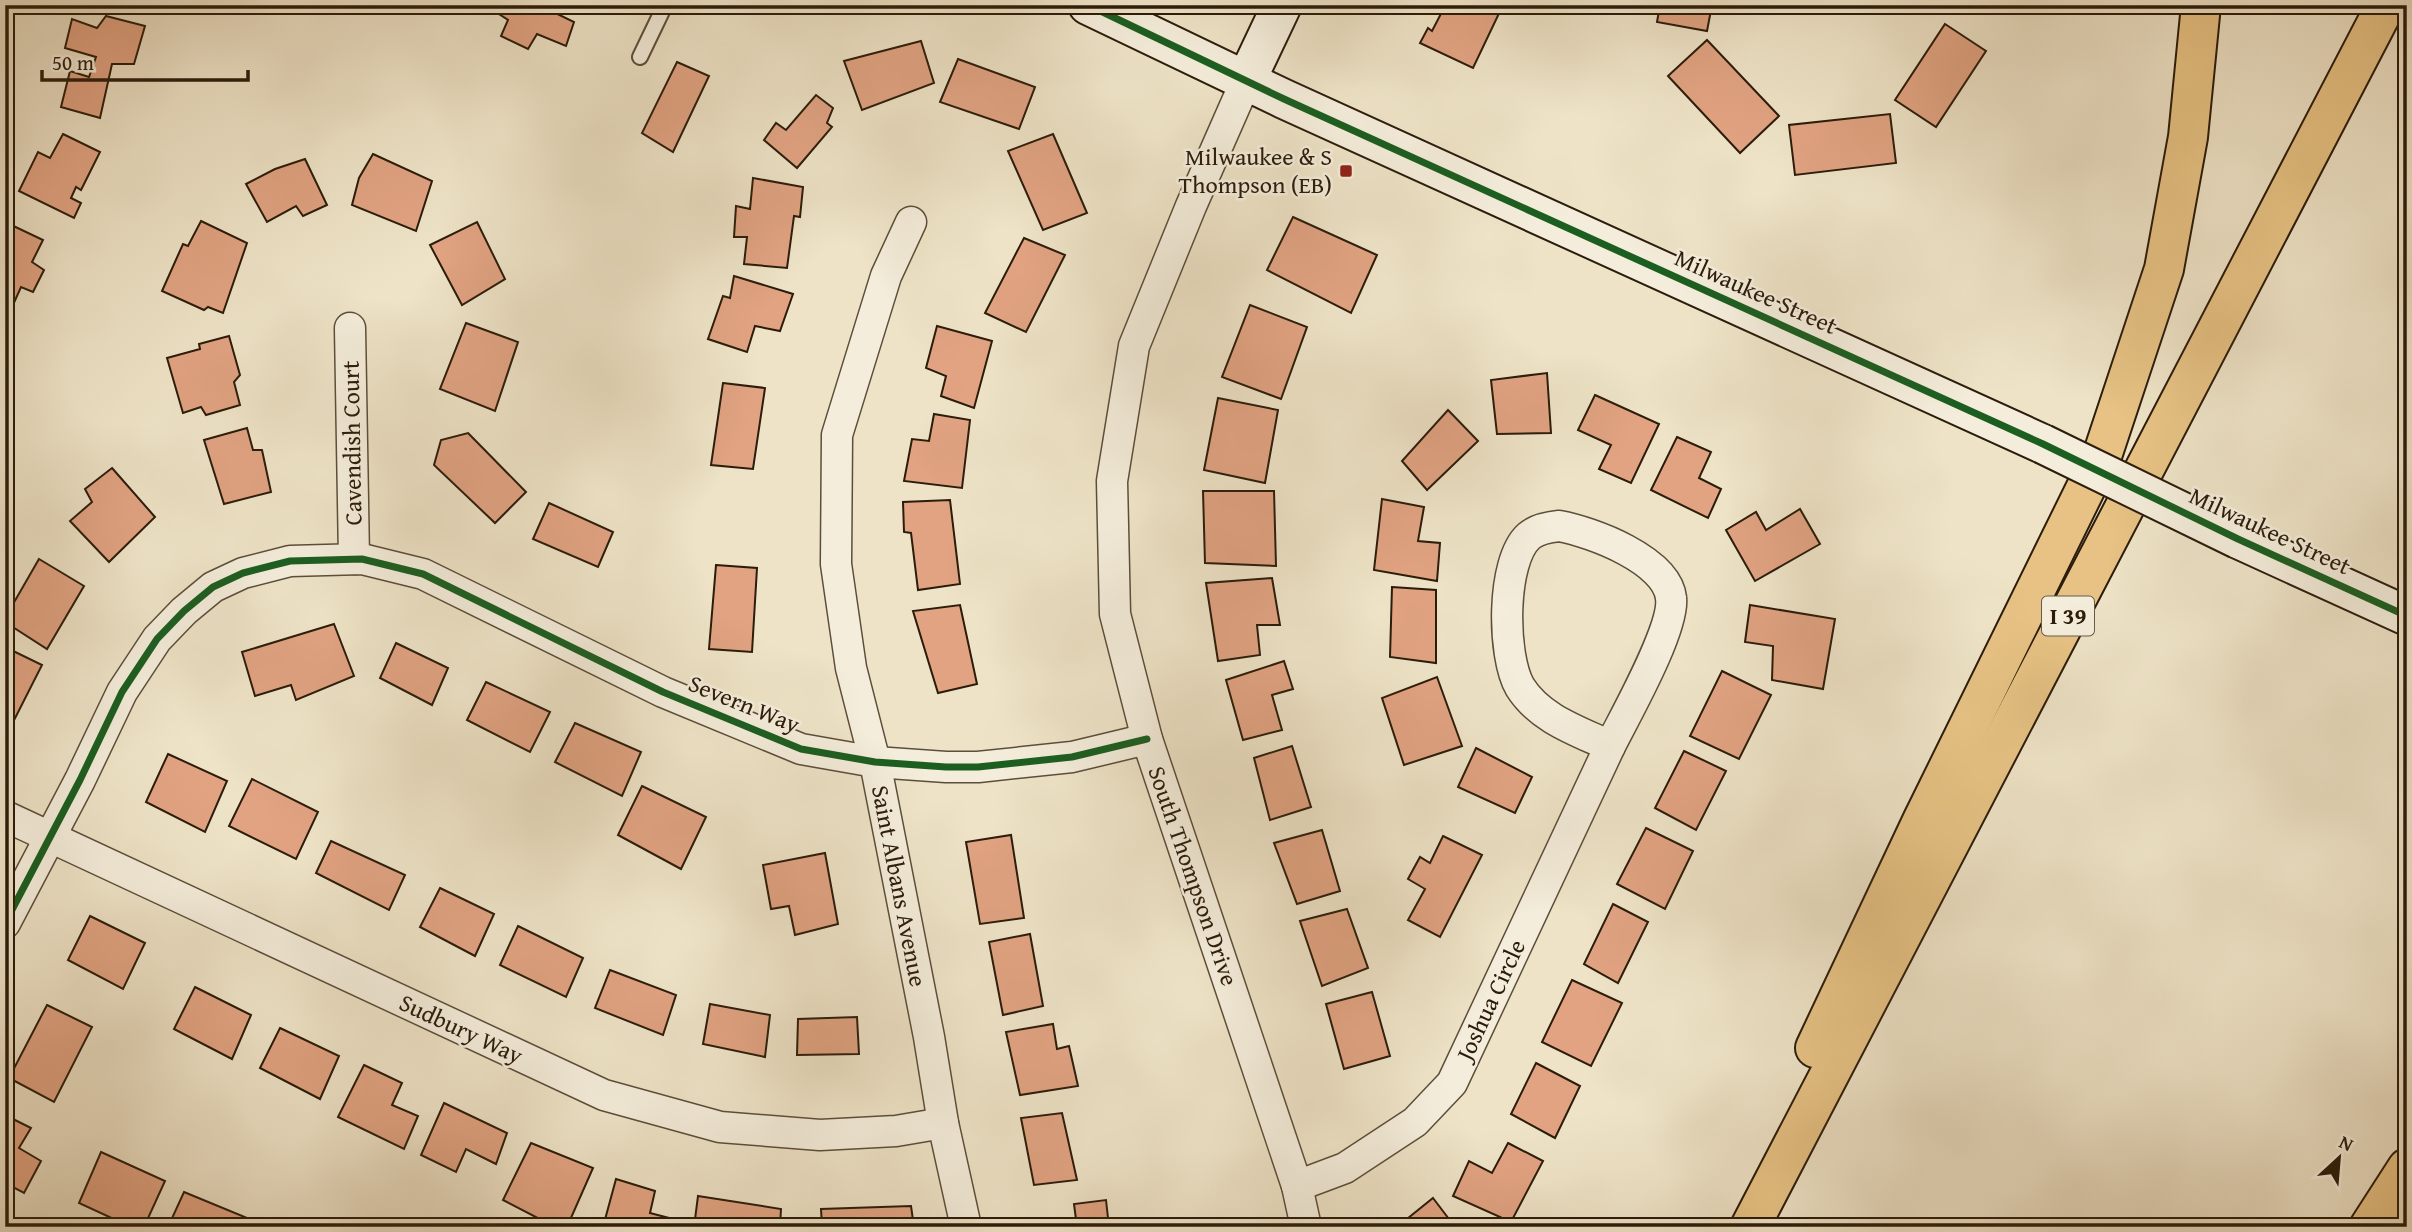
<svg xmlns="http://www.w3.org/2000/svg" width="2412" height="1232" font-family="'Gentium Book Plus',serif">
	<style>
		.building { fill: #e1a382; stroke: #2b1c0b; stroke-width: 2 }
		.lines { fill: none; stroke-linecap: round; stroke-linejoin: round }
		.lane-casing { stroke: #5c4e3a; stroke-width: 18 }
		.street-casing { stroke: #5c4e3a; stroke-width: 33 }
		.secondary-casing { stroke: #2b1c0b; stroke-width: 42 }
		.highway-casing { stroke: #2b1c0b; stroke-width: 42 }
		.lane { stroke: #f4eddb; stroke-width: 14 }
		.street { stroke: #f4eddb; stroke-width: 30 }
		.secondary { stroke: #f4eddb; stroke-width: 38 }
		.highway { stroke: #e7c284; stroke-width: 38 }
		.secondary-bridge-casing { stroke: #2b1c0b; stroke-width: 42; stroke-linecap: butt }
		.secondary-bridge { stroke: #f4eddb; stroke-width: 38 }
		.cycleway-casing { stroke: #f4eddb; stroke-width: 11 }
		.cycleway { stroke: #1b5e20; stroke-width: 7 }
		.poi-dot { fill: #8f2418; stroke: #f4eddb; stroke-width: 2.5 }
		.labels { text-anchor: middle; stroke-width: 5; stroke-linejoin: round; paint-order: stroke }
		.shield { fill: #f4eddb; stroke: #675b49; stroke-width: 2 }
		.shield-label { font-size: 23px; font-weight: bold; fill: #2b1c0b }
		.poi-label { font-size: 24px; fill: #2b1c0b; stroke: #f4eddb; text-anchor: end }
		.street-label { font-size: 24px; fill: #2b1c0b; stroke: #f4eddb }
	</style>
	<rect width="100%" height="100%" fill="#eee3c7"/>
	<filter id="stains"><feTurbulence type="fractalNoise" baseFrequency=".00286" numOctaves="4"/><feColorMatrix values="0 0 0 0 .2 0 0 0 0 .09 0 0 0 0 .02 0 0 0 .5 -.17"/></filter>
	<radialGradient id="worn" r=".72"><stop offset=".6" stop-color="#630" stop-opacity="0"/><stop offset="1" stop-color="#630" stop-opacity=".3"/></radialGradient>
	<g class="building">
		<polygon points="485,5 539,5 574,22 566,46 537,34 528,49 501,36 508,20"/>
		<polygon points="1443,5 1503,5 1473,68 1420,43 1428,28 1432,31 1445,6"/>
		<polygon points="1660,5 1712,5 1707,31 1657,22"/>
		<polygon points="106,16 145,26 134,64 112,64 100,118 61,107 70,71 89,77 96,57 65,48 72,19 97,28"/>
		<polygon points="1945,24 1986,51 1936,127 1895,100"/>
		<polygon points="1707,40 1779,116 1740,153 1668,76"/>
		<polygon points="921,41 934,83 862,110 844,61"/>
		<polygon points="958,59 1035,87 1019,129 940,102"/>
		<polygon points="677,62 709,76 673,152 642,133"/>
		<polygon points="816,95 833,108 827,123 832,127 797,168 764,140 776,123 786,130"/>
		<polygon points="1890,114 1896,163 1795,175 1789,125"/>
		<polygon points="63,134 100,152 81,190 76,187 71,198 81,203 74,218 19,191 38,152 50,158"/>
		<polygon points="1053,134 1087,213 1043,230 1008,151"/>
		<polygon points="373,154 432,181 416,231 352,205 359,178"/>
		<polygon points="305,159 327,205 303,216 296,206 267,222 246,184 275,169"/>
		<polygon points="753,178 803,187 800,217 794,216 787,268 744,264 747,237 734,237 736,206 750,209"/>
		<polygon points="1293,217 1377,255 1351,313 1267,270"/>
		<polygon points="201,221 247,243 223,313 208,307 204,310 162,291 183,244 188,246"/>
		<polygon points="5,222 43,240 32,262 44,270 33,292 21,287 13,305 5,302"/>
		<polygon points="477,222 505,279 462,305 430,245"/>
		<polygon points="1024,238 1065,255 1026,332 985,313"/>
		<polygon points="734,276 793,294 780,331 755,326 747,352 708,339 723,296 730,298"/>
		<polygon points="1250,305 1307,327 1281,399 1222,377"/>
		<polygon points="466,323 518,342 495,411 440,389"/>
		<polygon points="937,326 992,341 974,408 941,396 946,376 926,368"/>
		<polygon points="229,336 240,375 234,382 240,405 206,415 201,407 183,413 167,358 200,349 199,344"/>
		<polygon points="1547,373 1551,433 1497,434 1491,380"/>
		<polygon points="723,383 765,388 753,469 711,465"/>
		<polygon points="1595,395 1659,424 1631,483 1599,469 1611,445 1578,430"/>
		<polygon points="1218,398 1278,410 1265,483 1204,470"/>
		<polygon points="1448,410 1478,441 1427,490 1402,461"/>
		<polygon points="934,414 970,420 962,488 904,481 912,439 929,441"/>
		<polygon points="247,428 253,450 262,450 271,492 224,504 204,440"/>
		<polygon points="468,433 526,492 495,523 434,465 441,440"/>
		<polygon points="1677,437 1711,452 1699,478 1721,489 1708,518 1651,490"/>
		<polygon points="112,468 155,517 109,562 70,521 92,502 85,489"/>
		<polygon points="1203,491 1274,491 1276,566 1205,563"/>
		<polygon points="1382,499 1424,507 1418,541 1440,543 1437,581 1374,570"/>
		<polygon points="950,500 960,584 918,590 911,533 904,532 903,502"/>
		<polygon points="549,503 613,532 598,567 533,539"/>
		<polygon points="1800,509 1820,544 1755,581 1726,530 1756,512 1766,530"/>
		<polygon points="39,559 84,586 47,649 5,622 5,618"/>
		<polygon points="716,565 757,568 752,652 709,649"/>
		<polygon points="1272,578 1280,625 1257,625 1260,655 1218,661 1206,583"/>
		<polygon points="1392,587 1436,590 1436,663 1390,657"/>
		<polygon points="960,605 977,684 938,693 913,611"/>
		<polygon points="1750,605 1835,619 1823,689 1772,680 1773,646 1745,642"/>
		<polygon points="334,624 354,676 296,700 291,685 255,696 242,652"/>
		<polygon points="396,643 448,668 432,705 380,678"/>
		<polygon points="5,647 42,665 5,738"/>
		<polygon points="1284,661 1293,689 1272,695 1282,730 1243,740 1226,680"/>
		<polygon points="1722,671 1771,695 1739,759 1690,736"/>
		<polygon points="1437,677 1462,746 1404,765 1382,698"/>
		<polygon points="486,682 550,712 530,752 467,720"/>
		<polygon points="575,723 641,752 622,796 555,762"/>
		<polygon points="1292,746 1311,807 1270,820 1254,758"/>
		<polygon points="1476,748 1532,777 1515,813 1458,787"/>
		<polygon points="1684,751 1726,771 1696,830 1655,808"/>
		<polygon points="168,754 227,781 205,832 146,802"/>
		<polygon points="252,779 318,812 296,859 229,826"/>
		<polygon points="642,786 706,817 681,869 618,835"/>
		<polygon points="1646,828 1693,851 1665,909 1617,884"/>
		<polygon points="1322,830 1340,891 1297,904 1274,843"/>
		<polygon points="1011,835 1024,918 980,924 966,842"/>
		<polygon points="1443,836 1482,855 1440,937 1408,920 1425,889 1408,879 1420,857 1430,863"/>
		<polygon points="331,841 405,875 389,910 316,873"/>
		<polygon points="825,853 838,924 795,935 789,906 771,909 763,865"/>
		<polygon points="440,888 494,914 475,956 420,927"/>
		<polygon points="1613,904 1648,922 1618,983 1584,964"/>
		<polygon points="1347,909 1368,968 1322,986 1300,921"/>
		<polygon points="90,916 145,943 123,989 68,960"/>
		<polygon points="518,926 583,958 566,997 500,965"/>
		<polygon points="1030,934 1043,1006 1003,1015 989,942"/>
		<polygon points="610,970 676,995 663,1035 595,1008"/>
		<polygon points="1572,980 1622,1003 1591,1066 1542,1042"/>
		<polygon points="195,987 251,1015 232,1059 174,1029"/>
		<polygon points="1372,992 1390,1056 1344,1069 1326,1004"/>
		<polygon points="710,1004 770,1015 765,1057 703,1044"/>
		<polygon points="47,1005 92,1027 54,1102 9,1078"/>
		<polygon points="857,1017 859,1054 797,1055 798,1019"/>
		<polygon points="1053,1024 1057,1049 1069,1046 1078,1086 1020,1095 1006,1032"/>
		<polygon points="280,1028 339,1056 320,1099 260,1068"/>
		<polygon points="1536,1063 1580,1086 1555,1138 1511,1114"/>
		<polygon points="364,1065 402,1083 392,1105 418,1116 404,1149 338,1117"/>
		<polygon points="444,1103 507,1133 496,1164 466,1149 456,1172 421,1155"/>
		<polygon points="1062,1113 1077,1180 1034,1185 1021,1118"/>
		<polygon points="5,1115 31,1128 19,1148 41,1161 24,1193 5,1183"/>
		<polygon points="531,1143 593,1168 567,1227 555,1227 503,1200"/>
		<polygon points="1508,1143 1543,1161 1511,1222 1453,1196 1469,1161 1492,1173"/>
		<polygon points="101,1152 165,1181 144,1227 131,1227 79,1203"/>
		<polygon points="616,1179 655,1191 650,1213 677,1220 676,1227 603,1227"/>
		<polygon points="184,1192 252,1220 249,1227 168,1227"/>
		<polygon points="698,1196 781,1209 780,1227 694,1227"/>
		<polygon points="1433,1198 1455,1227 1397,1227"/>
		<polygon points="1106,1200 1109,1227 1077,1227 1074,1204"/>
		<polygon points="911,1206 914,1227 822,1227 821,1209"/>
	</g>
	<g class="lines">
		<defs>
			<polyline id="lane" points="640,57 665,5"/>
			<g id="street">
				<polyline points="1246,81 1191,206 1134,346 1112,481 1115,614 1147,739 1297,1186 1306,1227"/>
				<polyline points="911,222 886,276 837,435 836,564 851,668 875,762 929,1037 943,1123 966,1227"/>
				<polyline points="350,328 354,559"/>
				<path d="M1559 526C1592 532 1667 560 1671 598 1675 628 1625 716 1610 746 1578 731 1540 719 1520 687 1502 656 1501 561 1529 536 1537 529 1549 527 1559 526Z"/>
				<polyline points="5,816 604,1095 720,1127 820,1135 896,1131 943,1123"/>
				<polyline points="5,923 80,780 122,692 157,639 184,611 213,587 243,573 290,561 362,559 423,574 663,692 801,749 875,762 946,767 978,767 1072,757 1147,739"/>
				<polyline points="1297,1186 1345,1168 1415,1122 1452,1083 1610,746"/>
			</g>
			<g id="secondary">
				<polyline points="1088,5 1284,99 2043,444"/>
				<polyline points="1246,81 1282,5"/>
				<polyline points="2238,539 2407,616"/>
			</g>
			<g id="highway">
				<polyline points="1815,1048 1922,821 2103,453 2164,269 2188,137 2201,5"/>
				<polyline points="1750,1227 2386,5"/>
				<polyline points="2369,1227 2407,1168"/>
			</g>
		</defs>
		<use href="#lane" class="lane-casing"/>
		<use href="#street" class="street-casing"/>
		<use href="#secondary" class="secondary-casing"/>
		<use href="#highway" class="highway-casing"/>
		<use href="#lane" class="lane"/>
		<use href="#street" class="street"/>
		<use href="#secondary" class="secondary"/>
		<use href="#highway" class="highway"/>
		<defs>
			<polyline id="secondary-bridge" points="2043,444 2238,539"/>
		</defs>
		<use href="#secondary-bridge" class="secondary-bridge-casing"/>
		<use href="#secondary-bridge" class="secondary-bridge"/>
		<defs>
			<g id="cycleway">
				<polyline points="1088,5 1284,99 2043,444 2238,539 2407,616"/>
				<polyline points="5,923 80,780 122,692 157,639 184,611 213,587 243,573 290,561 362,559 423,574 663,692 801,749 875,762 946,767 978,767 1072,757 1147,739"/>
			</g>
		</defs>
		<use href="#cycleway" class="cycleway-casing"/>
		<use href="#cycleway" class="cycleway"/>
	</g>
	<rect class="poi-dot" x="1339" y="164" width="14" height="14" rx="3.5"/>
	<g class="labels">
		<rect class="shield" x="2042" y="596.5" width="52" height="39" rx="5"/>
		<g class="shield-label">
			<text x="2068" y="624">I 39</text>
		</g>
		<g class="poi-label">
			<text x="1332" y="165">Milwaukee &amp; S<tspan x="1332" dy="28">Thompson (EB)</tspan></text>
		</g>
		<g class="street-label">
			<text transform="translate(1756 292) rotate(24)" y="8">Milwaukee Street</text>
			<text transform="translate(352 443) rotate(-91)" y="8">Cavendish Court</text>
			<text transform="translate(2270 531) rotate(25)" y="8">Milwaukee Street</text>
			<text transform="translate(744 704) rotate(22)" y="8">Severn Way</text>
			<text transform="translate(1193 876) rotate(71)" y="8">South Thompson Drive</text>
			<text transform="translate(899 886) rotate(79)" y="8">Saint Albans Avenue</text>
			<text transform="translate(1491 1000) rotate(-65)" y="8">Joshua Circle</text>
			<text transform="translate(461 1029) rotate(25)" y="8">Sudbury Way</text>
		</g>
	</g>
	<rect width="2412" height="1232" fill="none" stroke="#eee3c7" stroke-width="28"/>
	<rect x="7" y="7" width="2398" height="1218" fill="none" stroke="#2b1c0b" stroke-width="3.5"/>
	<rect x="14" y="14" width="2384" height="1204" fill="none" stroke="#2b1c0b" stroke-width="2"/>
	<g transform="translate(2339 1158) rotate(26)" stroke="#f4eddb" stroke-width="5" paint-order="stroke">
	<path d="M0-5L12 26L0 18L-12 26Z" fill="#2b1c0b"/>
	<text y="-10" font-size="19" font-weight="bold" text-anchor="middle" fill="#2b1c0b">N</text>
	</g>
	<path d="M42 70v10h206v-10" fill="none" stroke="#2b1c0b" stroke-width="3.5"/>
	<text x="52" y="70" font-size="21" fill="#2b1c0b" stroke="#f4eddb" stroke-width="5" paint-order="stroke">50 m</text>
	<rect width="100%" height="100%" filter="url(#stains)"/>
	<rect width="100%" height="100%" fill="url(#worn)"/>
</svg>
